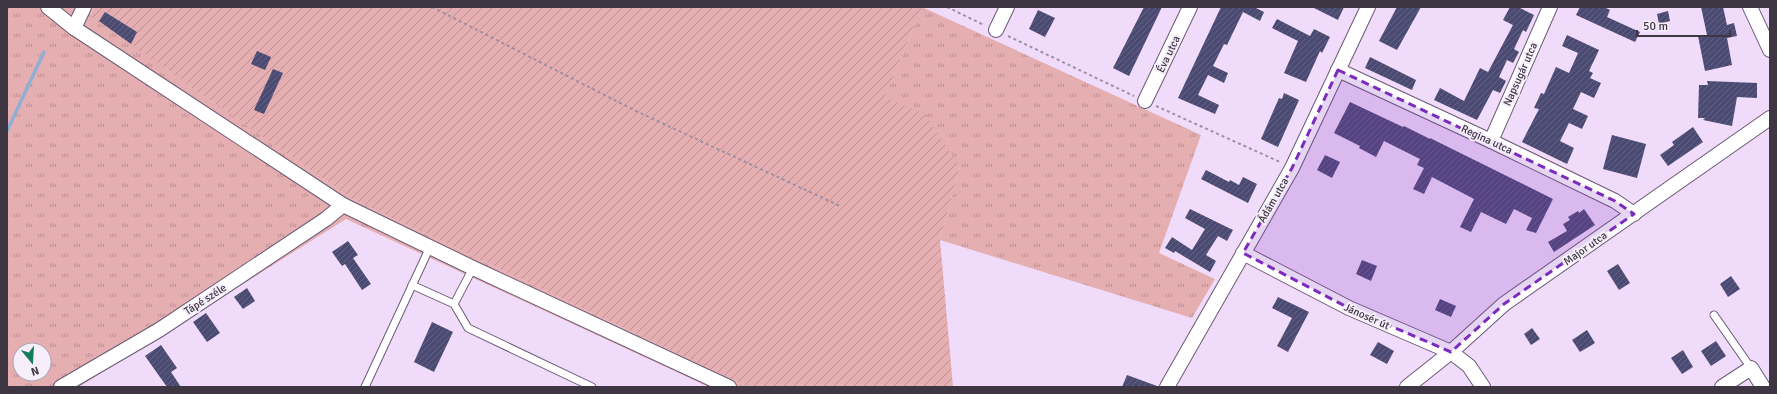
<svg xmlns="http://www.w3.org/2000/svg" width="1777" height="394" font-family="Signika,sans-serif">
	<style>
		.grass { fill: url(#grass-tufts); fill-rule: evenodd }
		.garden { fill: url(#garden-furrows) }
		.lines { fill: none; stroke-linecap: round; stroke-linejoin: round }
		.stream { stroke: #8fafd5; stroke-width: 3.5 }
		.building { fill: url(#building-hatch) }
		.service-casing { stroke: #6b5a74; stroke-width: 9 }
		.minor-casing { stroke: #6b5a74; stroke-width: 16 }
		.path { stroke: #9d8fa4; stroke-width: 2; stroke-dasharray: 3 3; stroke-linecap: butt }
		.service { stroke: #fff; stroke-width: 7 }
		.minor { stroke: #fff; stroke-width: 14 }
		.marked { fill: #7b2cbf; fill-opacity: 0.2; stroke: #7b2cbf; stroke-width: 3; stroke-dasharray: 8 5; stroke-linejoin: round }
		.labels { text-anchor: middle; stroke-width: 4; stroke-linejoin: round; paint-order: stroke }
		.street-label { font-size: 11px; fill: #3e3642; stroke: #f6effb }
	</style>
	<defs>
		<pattern id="grass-tufts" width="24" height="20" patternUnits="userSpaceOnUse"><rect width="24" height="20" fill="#e5aeb1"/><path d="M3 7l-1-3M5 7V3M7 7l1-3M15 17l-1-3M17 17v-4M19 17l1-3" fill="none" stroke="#bb8e92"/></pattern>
		<pattern id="garden-furrows" width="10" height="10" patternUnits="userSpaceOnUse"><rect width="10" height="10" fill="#e5aeb1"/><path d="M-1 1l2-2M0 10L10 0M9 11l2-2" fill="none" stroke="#bb8e92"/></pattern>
		<pattern id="building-hatch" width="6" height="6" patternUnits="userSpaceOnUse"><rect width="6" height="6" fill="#4b4a72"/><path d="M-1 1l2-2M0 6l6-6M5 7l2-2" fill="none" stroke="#636283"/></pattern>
	</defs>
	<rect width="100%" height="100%" fill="#f0dcfa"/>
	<g class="grass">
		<path d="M7 7H94L90 15 352 199 748 387H709L346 219 79 387H7ZM20 350H44V374H20Z"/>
		<polygon points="922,7 1201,135 1159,253 1215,279 1192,318 940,240 960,167 885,97"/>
	</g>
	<polygon class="garden" points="94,7 922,7 885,97 924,114 960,167 940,240 953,387 748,387 352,199 90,16"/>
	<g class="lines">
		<polyline class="stream" points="7,131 44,52"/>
	</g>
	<g class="building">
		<polygon points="1144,7 1162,7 1129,76 1113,68"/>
		<polygon points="1221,7 1254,7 1264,12 1260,21 1243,12 1227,45 1224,44 1213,66 1228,73 1224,83 1208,75 1198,95 1219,105 1215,114 1178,98"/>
		<polygon points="1312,7 1344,7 1338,20"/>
		<polygon points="1397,7 1421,7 1397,50 1379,41"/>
		<polygon points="1510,7 1518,7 1534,15 1526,32 1523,30 1514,49 1519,52 1513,63 1507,60 1499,77 1506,81 1500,93 1493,90 1477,120 1434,100 1440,88 1464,101 1480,68 1488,72 1513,25 1503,20"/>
		<polygon points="1580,7 1604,7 1610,10 1607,17 1640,32 1635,42 1576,15"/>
		<polygon points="1701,7 1723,7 1727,25 1734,23 1737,36 1727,38 1732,65 1705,71 1698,36 1707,35"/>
		<polygon points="1038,10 1055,18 1045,37 1029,29"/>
		<polygon points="1668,11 1670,21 1659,24 1657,14"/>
		<polygon points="105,12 137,32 131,44 99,21"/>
		<polygon points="1277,19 1310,36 1314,29 1330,37 1322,53 1320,51 1306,82 1284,73 1298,41 1272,28"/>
		<polygon points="1567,35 1599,50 1589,71 1593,73 1590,78 1601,83 1594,98 1581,92 1573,109 1588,116 1582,129 1569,123 1560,141 1574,148 1567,164 1522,142 1539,109 1534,108 1541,93 1544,94 1556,67 1569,73 1578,53 1562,46"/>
		<polygon points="257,51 271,57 265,70 251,64"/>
		<polygon points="1370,57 1416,80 1412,90 1365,68"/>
		<polygon points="273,69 283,73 264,114 254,110"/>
		<polygon points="1707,81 1757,83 1757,98 1737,97 1732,126 1703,120 1705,118 1698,118 1699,85 1708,85"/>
		<polygon points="1284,93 1299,100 1278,147 1261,139 1279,98 1282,99"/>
		<polygon points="1350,102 1403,127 1404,126 1430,139 1430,138 1553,199 1536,233 1526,230 1532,218 1514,209 1506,224 1481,212 1471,232 1460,227 1474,199 1432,177 1424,194 1413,189 1424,168 1417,165 1420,159 1384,141 1376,157 1359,148 1360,146 1334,133"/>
		<polygon points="1693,127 1703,142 1668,166 1660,155 1674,145 1672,142"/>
		<polygon points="1612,135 1646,144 1637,178 1603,169"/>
		<polygon points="1325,155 1340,162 1332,178 1317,170"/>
		<polygon points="1206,170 1229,182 1230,180 1239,185 1243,177 1257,184 1248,203 1201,179"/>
		<polygon points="1190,209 1233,230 1227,241 1218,236 1206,255 1216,261 1210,272 1175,251 1174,253 1165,248 1172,237 1192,250 1205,229 1185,218"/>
		<polygon points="1584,209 1595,225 1554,252 1548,242 1567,231 1563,224 1570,220 1568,217 1578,211 1579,213"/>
		<polygon points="348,241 358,255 353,258 371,284 362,290 345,264 342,266 332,252"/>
		<polygon points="1362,260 1377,266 1371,281 1356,274"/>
		<polygon points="1618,264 1630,283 1619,290 1607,271"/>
		<polygon points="1731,276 1740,289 1728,297 1720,284"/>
		<polygon points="247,288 255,301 243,309 234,297"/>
		<polygon points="1278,297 1309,312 1288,352 1277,346 1292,318 1272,308"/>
		<polygon points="1440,299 1456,306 1451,317 1435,310"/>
		<polygon points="206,313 220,333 207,342 193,322"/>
		<polygon points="432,322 453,332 434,372 414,362"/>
		<polygon points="1532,328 1540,339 1531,345 1524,334"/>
		<polygon points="1587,330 1595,343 1580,352 1572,340"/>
		<polygon points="1716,341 1726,356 1711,366 1701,351"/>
		<polygon points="1378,342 1394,351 1387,364 1370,355"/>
		<polygon points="161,345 177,368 171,372 181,387 167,387 145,356"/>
		<polygon points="1683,350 1693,367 1682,374 1671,358"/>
		<polygon points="1127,375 1157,386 1157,387 1122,387"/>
	</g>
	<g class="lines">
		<defs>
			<g id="service">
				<polyline points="412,285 454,304 468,328 592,387"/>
				<polyline points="454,304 473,268"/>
				<polyline points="1714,315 1751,368"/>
				<polyline points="365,387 430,247"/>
			</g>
			<g id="minor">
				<polyline points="48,7 74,28 343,205 473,268 729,387"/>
				<polyline points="1750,7 1770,50"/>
				<polyline points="74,28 84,7"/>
				<polyline points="996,30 1007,7"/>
				<polyline points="1338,70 1491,141 1615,201 1634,214"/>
				<polyline points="1145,101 1190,7"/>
				<polyline points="1491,141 1550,7"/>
				<polyline points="1243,253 1349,308 1451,352 1469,366 1483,387"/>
				<polyline points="61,387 159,330 326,219 343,205"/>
				<polyline points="1167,387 1292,168 1368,7"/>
				<polyline points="1407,387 1451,352 1504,304 1770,118"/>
				<polyline points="1722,387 1751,368 1763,387"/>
			</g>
		</defs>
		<use href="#service" class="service-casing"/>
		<use href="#minor" class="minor-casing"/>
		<g class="path">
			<polyline points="432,7 636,111 840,206"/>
			<polyline points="947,7 984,25"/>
			<polyline points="7,8 9,7"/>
			<polyline points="1008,36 1134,96"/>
			<polyline points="1156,106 1280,162"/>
		</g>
		<use href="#service" class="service"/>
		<use href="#minor" class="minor"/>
	</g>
	<path class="marked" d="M1338 70 1615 201 1634 214 1504 304 1451 352 1349 308 1243 253 1292 168Z"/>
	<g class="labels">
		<g class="street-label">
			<text transform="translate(1168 54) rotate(-64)" y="4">Éva utca</text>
			<text transform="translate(1520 74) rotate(-66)" y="4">Napsugár utca</text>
			<text transform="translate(1487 139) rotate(25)" y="4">Regina utca</text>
			<text transform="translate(1273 200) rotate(-60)" y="4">Ádám utca</text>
			<text transform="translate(1585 248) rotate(-35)" y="4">Major utca</text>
			<text transform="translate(205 299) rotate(-33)" y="4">Tápé széle</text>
			<text transform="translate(1367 316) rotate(24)" y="4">Jánosér út</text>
		</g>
	</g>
	<rect width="1777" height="394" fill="none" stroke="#3e3642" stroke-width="16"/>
	<g transform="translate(32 362) rotate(162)"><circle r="19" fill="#f6effb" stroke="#aca5b1"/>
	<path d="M0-3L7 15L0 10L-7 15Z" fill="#147e58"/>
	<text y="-6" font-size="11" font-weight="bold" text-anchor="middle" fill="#3e3642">N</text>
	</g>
	<path d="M1637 30v6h93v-6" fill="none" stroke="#3e3642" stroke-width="2"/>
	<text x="1643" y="30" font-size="12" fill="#3e3642" stroke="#f6effb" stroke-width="3" paint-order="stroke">50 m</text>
</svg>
